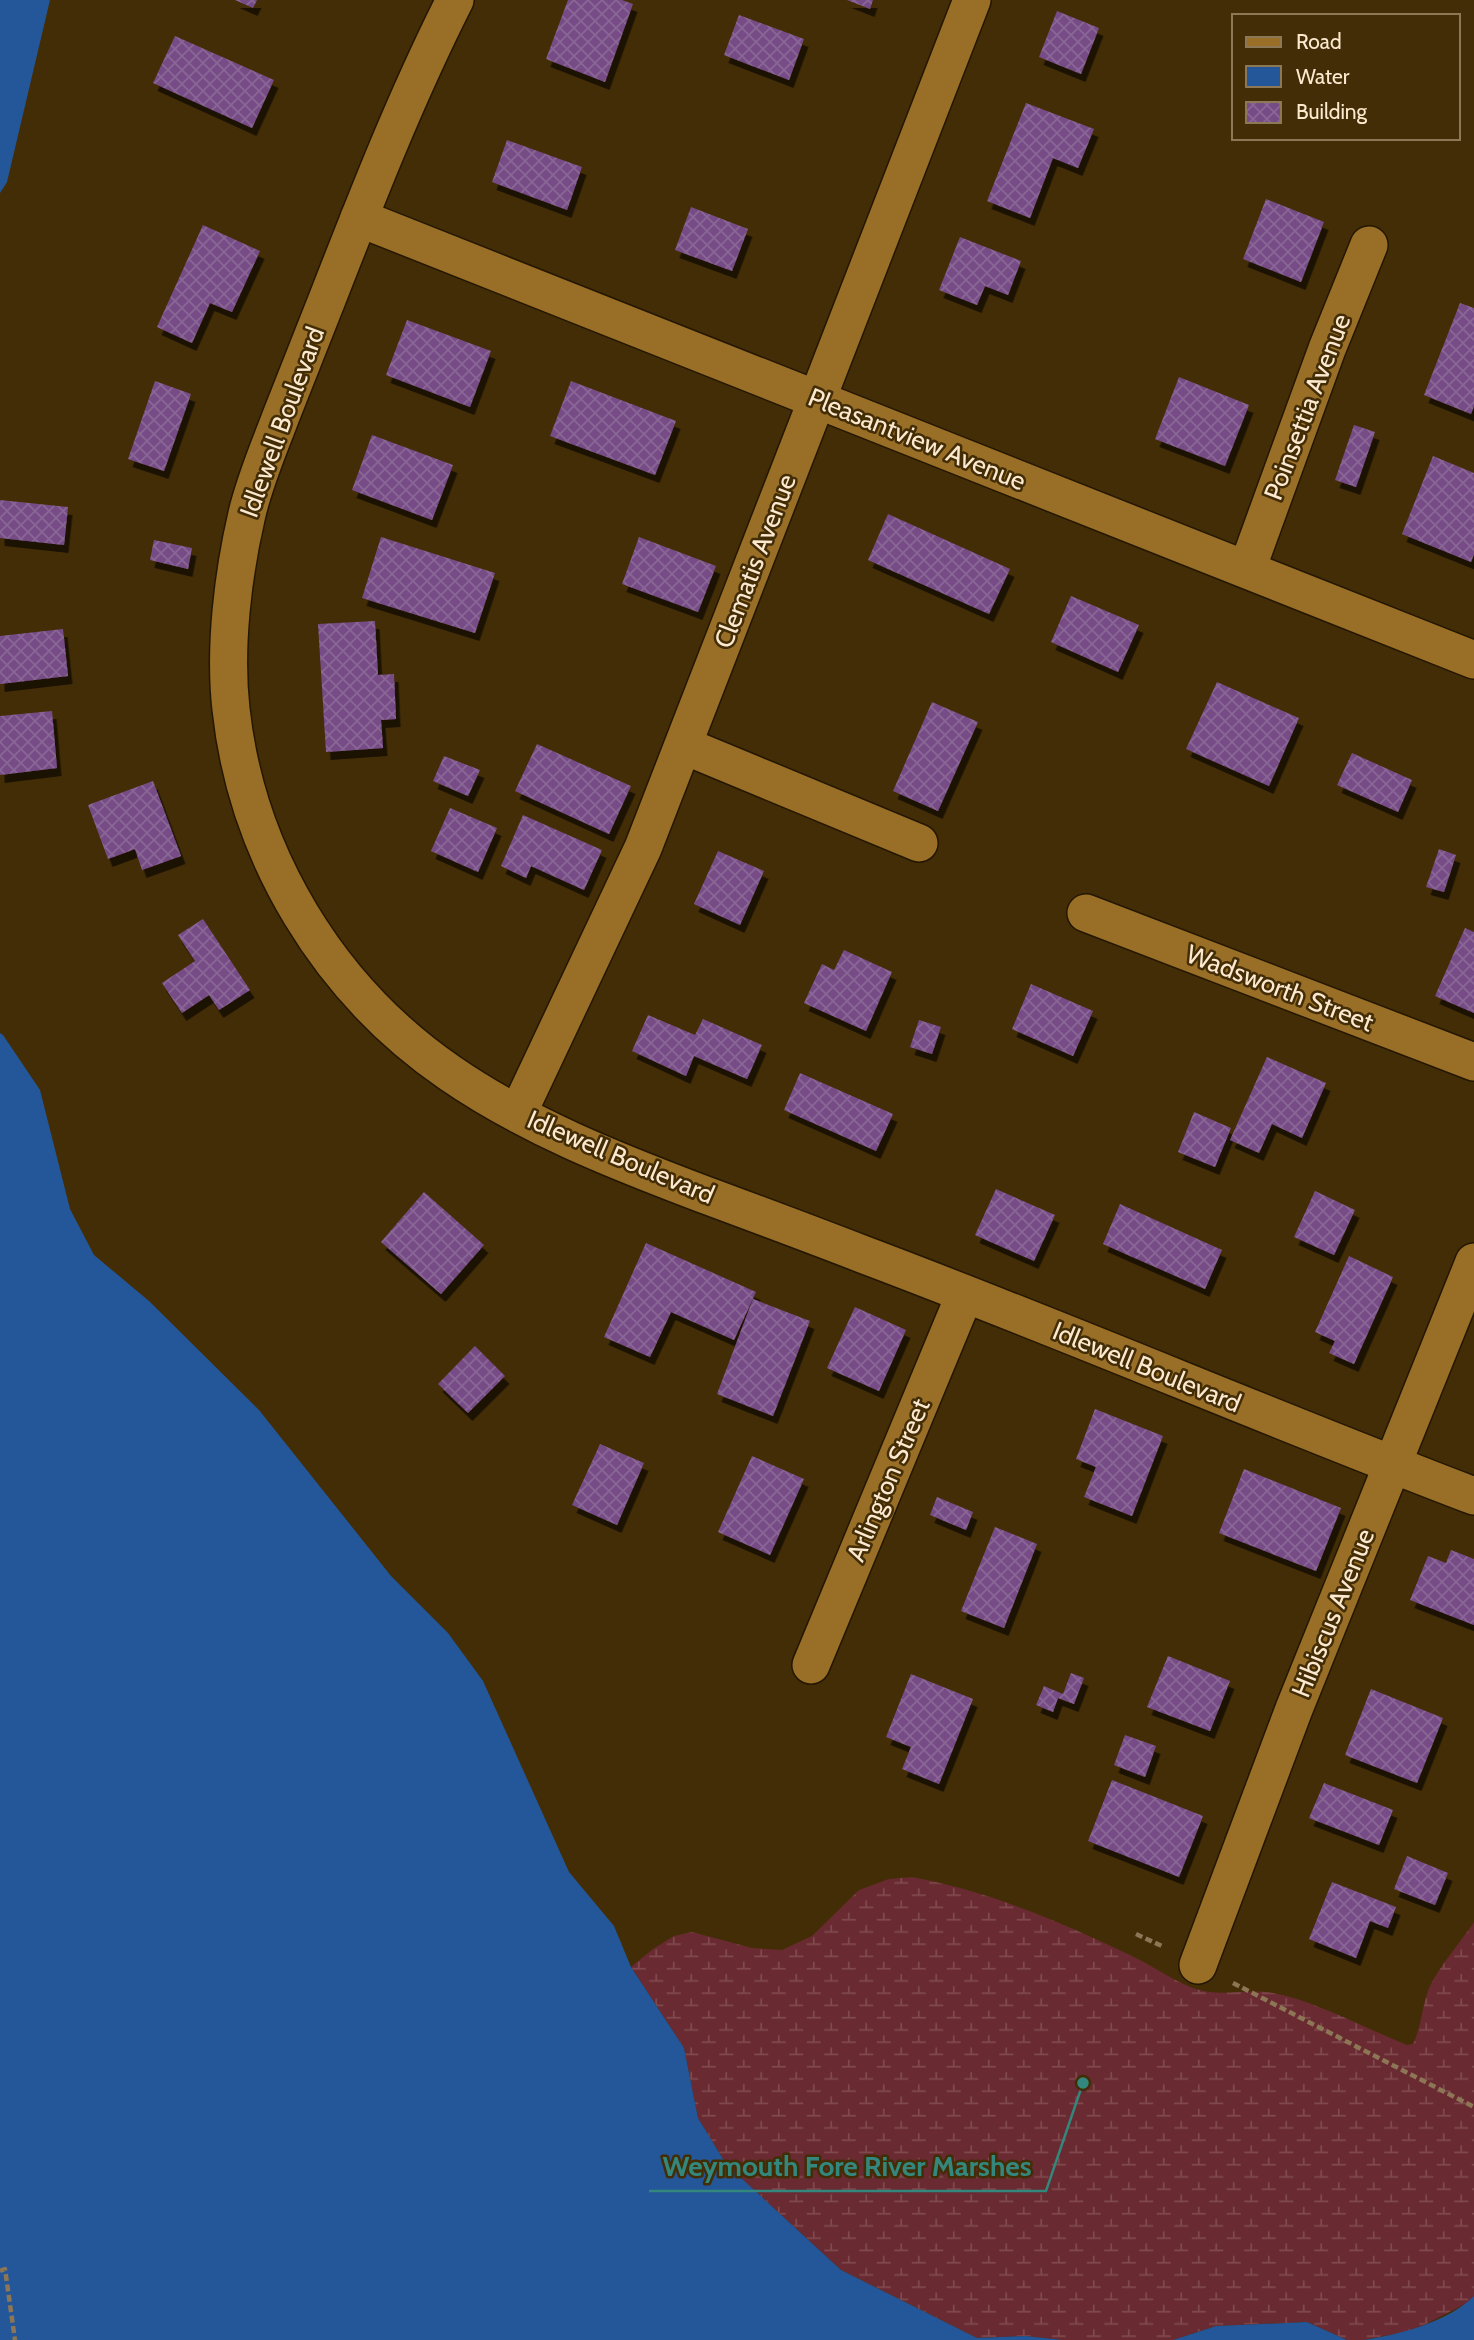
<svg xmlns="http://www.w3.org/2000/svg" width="1474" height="2340" font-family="Cabin,sans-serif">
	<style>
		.wetland { fill: url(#wetland-marsh) }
		.water { fill: #235799 }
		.building { fill: url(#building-cross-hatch); filter: url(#shadow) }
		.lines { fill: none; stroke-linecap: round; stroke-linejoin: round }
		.minor-casing { stroke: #241702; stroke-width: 40 }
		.path { stroke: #8c7655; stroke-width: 4.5; stroke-dasharray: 7 3.5; stroke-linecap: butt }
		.minor { stroke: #996e26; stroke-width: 37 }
		.labels { text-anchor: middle; stroke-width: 5; stroke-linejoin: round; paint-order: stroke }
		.street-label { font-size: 26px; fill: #fde9cf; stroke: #432d06 }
		.leader { fill: none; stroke: #33877d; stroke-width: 2.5 }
		.callout-dot { fill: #33877d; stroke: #432d06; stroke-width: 2.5 }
		.callout-label { font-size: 28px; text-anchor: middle; font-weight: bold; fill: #33877d; stroke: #432d06; stroke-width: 5; stroke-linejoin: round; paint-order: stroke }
	</style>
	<defs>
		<pattern id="wetland-marsh" width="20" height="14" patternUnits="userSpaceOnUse" patternTransform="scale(1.75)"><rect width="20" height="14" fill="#692a31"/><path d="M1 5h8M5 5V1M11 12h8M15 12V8" fill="none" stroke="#7f494e"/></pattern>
		<pattern id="building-cross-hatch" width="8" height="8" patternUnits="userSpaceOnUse" patternTransform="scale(1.75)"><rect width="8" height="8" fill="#764c86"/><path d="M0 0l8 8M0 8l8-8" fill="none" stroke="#8a6696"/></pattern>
		<filter id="shadow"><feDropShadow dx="4.5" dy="8" stdDeviation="0" flood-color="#0009"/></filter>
	</defs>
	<rect width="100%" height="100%" fill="#432d06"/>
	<path class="wetland" d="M912 1877C989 1891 1061 1922 1132 1956 1153 1966 1172 1980 1193 1988 1219 1998 1247 1988 1273 1993 1313 2000 1367 2029 1407 2045L1413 2044C1423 2023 1421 2007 1430 1986 1441 1964 1460 1943 1474 1922V2296L1467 2303 1422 2326 1400 2333 1363 2340H1347L1307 2322 1216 2326 1173 2340H1063L1025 2336 977 2338 841 2270 726 2164 698 2118 684 2048 631 1967 653 1949 674 1936 692 1932 752 1948 782 1950 812 1936 859 1890 889 1879Z"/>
	<g class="water">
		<polygon points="0,0 50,0 7,182 0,193"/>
		<polygon points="0,1033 3,1035 40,1090 70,1209 94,1255 149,1301 259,1410 391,1576 448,1633 483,1681 569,1872 614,1926 631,1967 684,2048 698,2118 726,2164 841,2270 977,2338 1025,2336 1063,2340 0,2340"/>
		<path d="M1474 2296V2340H1363C1398 2335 1448 2322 1474 2296Z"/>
		<polygon points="1307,2322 1347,2340 1173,2340 1216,2326"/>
	</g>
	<g class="building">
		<polygon points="235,0 257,0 253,8"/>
		<polygon points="568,0 622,0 633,4 605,82 546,59"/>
		<polygon points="847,0 873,0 870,9"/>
		<polygon points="1057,11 1099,28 1081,74 1039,57"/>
		<polygon points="739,15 804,39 789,80 724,55"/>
		<polygon points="175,36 274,80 252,128 153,83"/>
		<polygon points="1026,103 1094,129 1078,168 1053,158 1030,218 987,201"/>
		<polygon points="507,140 582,167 567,210 492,182"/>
		<polygon points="1266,199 1324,222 1301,282 1243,259"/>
		<polygon points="691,207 748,229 732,271 675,250"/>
		<polygon points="203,225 260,251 232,312 210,303 192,343 157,327"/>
		<polygon points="960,237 1021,261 1008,295 985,286 977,305 939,290"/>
		<polygon points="1460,303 1474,308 1474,406 1471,414 1424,395"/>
		<polygon points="407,320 491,351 470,407 386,375"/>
		<polygon points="1179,377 1249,405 1225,466 1155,439"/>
		<polygon points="155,381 191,394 164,471 128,459"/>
		<polygon points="571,381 676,421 655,475 550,436"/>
		<polygon points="1354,425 1375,432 1356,487 1335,480"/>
		<polygon points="372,435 453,465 432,520 352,490"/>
		<polygon points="1433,456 1474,473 1474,554 1471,562 1402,534"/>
		<polygon points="0,500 68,507 64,545 0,538"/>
		<polygon points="888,514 1010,569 989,614 868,560"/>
		<polygon points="381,537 495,573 475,633 362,598"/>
		<polygon points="639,537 716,566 698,612 622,584"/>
		<polygon points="154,540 192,548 188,569 150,560"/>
		<polygon points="1071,596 1139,625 1118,672 1051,642"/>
		<polygon points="375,621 378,675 394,674 396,719 381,720 383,748 326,752 318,624"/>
		<polygon points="63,629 68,676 0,684 0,636"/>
		<polygon points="1217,682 1299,718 1269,786 1186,749"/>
		<polygon points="932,702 978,722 938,811 893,791"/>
		<polygon points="52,711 57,768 0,775 0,716"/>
		<polygon points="537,744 631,786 609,834 515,791"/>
		<polygon points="1352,753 1412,780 1398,812 1337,785"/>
		<polygon points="444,756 480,770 468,796 433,781"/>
		<polygon points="153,781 181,856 142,870 135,849 108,859 88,805"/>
		<polygon points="450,808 497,828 478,872 431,851"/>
		<polygon points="523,815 602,850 584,890 531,866 526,878 501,866"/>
		<polygon points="1439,849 1456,855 1444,892 1426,887"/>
		<polygon points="718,851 764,871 740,925 694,904"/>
		<polygon points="203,919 250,990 219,1010 209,995 182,1013 162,983 195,961 178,935"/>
		<polygon points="1465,928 1474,932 1474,1013 1435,996"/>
		<polygon points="844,950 892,972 866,1031 804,1003 822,964 834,970"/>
		<polygon points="1031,984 1093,1011 1073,1056 1012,1029"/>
		<polygon points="648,1015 695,1035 703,1019 762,1045 747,1079 694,1056 686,1076 632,1051"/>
		<polygon points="919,1020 941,1027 932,1054 910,1047"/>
		<polygon points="1267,1057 1326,1083 1302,1138 1272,1124 1259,1153 1230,1140"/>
		<polygon points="800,1073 893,1114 876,1151 784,1110"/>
		<polygon points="1194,1112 1231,1128 1215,1167 1178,1152"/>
		<polygon points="996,1189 1055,1215 1034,1261 975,1235"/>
		<polygon points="1315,1191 1355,1210 1334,1255 1294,1237"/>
		<polygon points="424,1192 484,1245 441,1294 381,1242"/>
		<polygon points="1120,1204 1222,1250 1205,1289 1103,1244"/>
		<polygon points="646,1243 756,1292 734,1340 671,1312 650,1357 604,1337"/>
		<polygon points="1349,1256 1393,1277 1354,1364 1329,1353 1335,1341 1315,1332"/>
		<polygon points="753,1299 810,1321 773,1416 717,1394"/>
		<polygon points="855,1307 906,1330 879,1391 827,1368"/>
		<polygon points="475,1346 505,1376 468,1413 438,1384"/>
		<polygon points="1095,1409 1163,1436 1132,1516 1084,1497 1096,1467 1076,1459"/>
		<polygon points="600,1444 644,1463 617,1525 572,1505"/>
		<polygon points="752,1456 804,1479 770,1555 718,1532"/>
		<polygon points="1244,1469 1341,1508 1316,1571 1219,1533"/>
		<polygon points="937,1497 973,1512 966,1530 930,1515"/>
		<polygon points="995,1527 1037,1544 1004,1628 961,1611"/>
		<polygon points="1451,1550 1474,1559 1474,1625 1410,1600 1428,1556 1446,1563"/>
		<polygon points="1168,1656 1230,1681 1210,1731 1147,1707"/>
		<polygon points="1071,1673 1084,1678 1074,1704 1058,1698 1053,1712 1036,1705 1044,1686 1063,1694"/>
		<polygon points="911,1674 973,1699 939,1784 902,1769 911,1747 886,1737"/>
		<polygon points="1371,1689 1443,1718 1417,1783 1345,1755"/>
		<polygon points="1125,1735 1156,1746 1145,1777 1114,1765"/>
		<polygon points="1112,1780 1203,1816 1179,1877 1088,1841"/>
		<polygon points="1324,1783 1393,1810 1379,1845 1309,1818"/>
		<polygon points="1407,1856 1448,1873 1435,1905 1394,1889"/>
		<polygon points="1332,1882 1396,1907 1388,1928 1370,1921 1356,1958 1309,1939"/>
	</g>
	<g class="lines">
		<defs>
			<g id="minor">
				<path d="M455 0C406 97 367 197 328 297 312 337 297 376 281 416 269 448 255 480 247 514 233 574 224 647 231 709 247 856 329 990 450 1073 527 1126 613 1160 700 1193 754 1213 808 1233 862 1254 1067 1331 1269 1418 1474 1496"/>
				<polyline points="359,218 1474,660"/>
				<polyline points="1247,569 1327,349 1369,245"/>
				<polyline points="685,746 919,843"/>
				<polyline points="1086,913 1474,1062"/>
				<polyline points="518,1113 643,848 972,0"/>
				<polyline points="811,1665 965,1294"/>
				<polyline points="1198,1965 1294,1709 1474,1262"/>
			</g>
		</defs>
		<use href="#minor" class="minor-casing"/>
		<g class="path">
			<polyline points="1136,1934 1164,1947"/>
			<polyline points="1233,1983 1474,2107"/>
			<polyline points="0,2271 5,2269 15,2340"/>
		</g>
		<use href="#minor" class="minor"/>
	</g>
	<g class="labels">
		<g class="street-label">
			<text transform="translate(1307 407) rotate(-69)" y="9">Poinsettia Avenue</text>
			<text transform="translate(282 422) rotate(-70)" y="9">Idlewell Boulevard</text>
			<text transform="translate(917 439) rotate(22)" y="9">Pleasantview Avenue</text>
			<text transform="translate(755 561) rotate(-69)" y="9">Clematis Avenue</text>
			<text transform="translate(1280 988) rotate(21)" y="9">Wadsworth Street</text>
			<text transform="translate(621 1157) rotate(23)" y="9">Idlewell Boulevard</text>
			<text transform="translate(1147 1367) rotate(22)" y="9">Idlewell Boulevard</text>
			<text transform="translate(888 1480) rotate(-67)" y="9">Arlington Street</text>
			<text transform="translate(1333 1613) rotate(-68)" y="9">Hibiscus Avenue</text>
		</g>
	</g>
	<path class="leader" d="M1083 2083L1046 2191H649"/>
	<circle class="callout-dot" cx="1083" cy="2083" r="7"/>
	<g class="callout-label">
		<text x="847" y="2176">Weymouth Fore River Marshes</text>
	</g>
	<rect x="1232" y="14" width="228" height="126" fill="#432d06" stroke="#8d7856" stroke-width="2"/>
	<rect x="1246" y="37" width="35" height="10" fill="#996e26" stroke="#8d7856" stroke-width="2"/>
	<text x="1296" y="49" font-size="21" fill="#fde9cf">Road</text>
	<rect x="1246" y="66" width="35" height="21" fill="#235799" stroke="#8d7856" stroke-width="2"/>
	<text x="1296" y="84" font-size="21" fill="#fde9cf">Water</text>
	<rect x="1246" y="102" width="35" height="21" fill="url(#building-cross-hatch)" stroke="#8d7856" stroke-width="2"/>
	<text x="1296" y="119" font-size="21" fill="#fde9cf">Building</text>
</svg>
